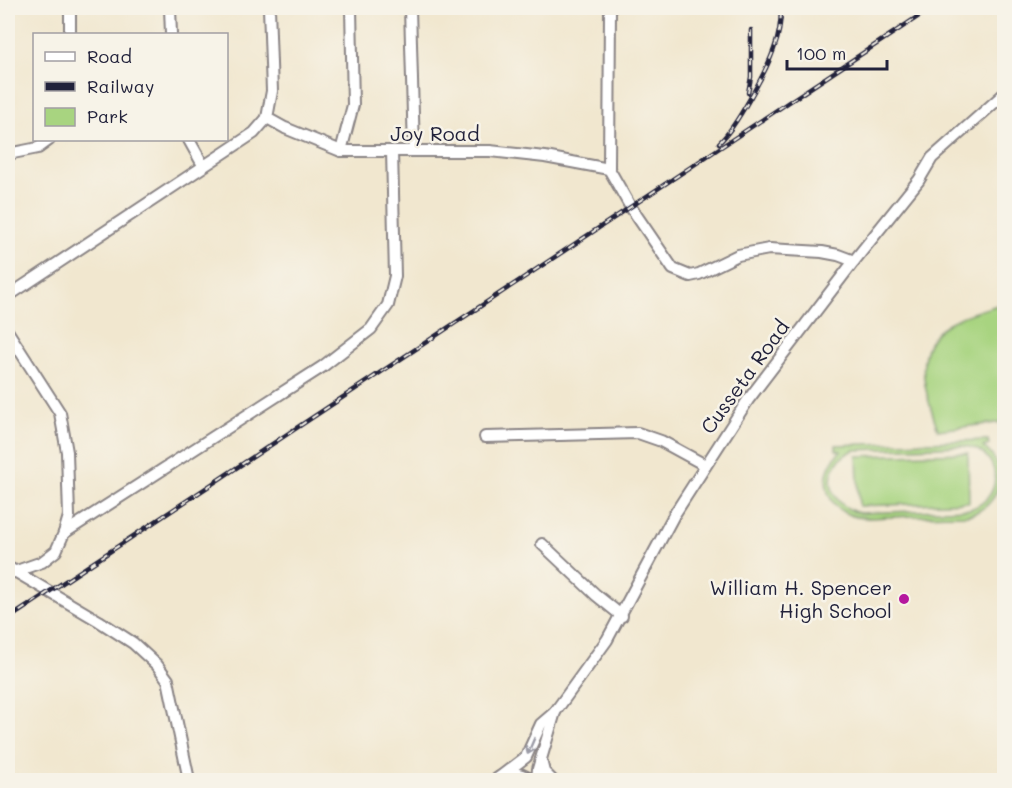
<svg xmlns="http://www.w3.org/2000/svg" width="1012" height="788" font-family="Mali,sans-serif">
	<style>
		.green { fill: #a8d480; stroke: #657b5e; stroke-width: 1.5; fill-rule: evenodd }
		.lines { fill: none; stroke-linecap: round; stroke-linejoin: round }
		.minor-casing { stroke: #8a8485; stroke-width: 14 }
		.minor { stroke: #fff; stroke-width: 10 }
		.rail-casing { stroke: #22223b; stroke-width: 4.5 }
		.rail { stroke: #f7f3e8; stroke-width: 2; stroke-dasharray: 7; stroke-linecap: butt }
		.oneway { stroke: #9c9ca7 }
		.poi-dot { fill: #b5179e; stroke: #f7f3e8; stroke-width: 2 }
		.labels { text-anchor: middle; stroke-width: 5; stroke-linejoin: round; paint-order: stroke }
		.street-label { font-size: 20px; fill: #22223b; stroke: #f7f3e8 }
		.poi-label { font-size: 20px; fill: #22223b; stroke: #f7f3e8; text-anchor: end }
	</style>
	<rect width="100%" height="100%" fill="#f7f3e8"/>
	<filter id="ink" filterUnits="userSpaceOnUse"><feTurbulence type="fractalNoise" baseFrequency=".0167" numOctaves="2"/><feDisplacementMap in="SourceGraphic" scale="12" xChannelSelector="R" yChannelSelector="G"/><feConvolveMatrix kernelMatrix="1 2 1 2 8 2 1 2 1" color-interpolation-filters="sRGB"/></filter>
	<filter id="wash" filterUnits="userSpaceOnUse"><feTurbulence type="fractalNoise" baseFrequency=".008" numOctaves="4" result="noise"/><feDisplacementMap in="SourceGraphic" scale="24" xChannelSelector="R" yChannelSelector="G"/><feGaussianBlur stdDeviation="1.35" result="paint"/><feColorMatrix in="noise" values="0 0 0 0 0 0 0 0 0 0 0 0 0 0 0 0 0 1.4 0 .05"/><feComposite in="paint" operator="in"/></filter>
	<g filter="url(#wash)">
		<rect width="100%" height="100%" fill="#f1e7cf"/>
		<g class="green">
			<path d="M998 305 1004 315V422L938 430C926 394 908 347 949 323 964 314 982 310 998 305Z"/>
			<path d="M988 440 989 445 983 447C1012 467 1000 510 966 515 941 515 916 516 891 517 878 517 862 520 850 515 838 511 829 500 827 488 824 474 831 460 841 451L836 450V445ZM962 446C1001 448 1007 497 970 509L860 513C824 505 821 462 855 450Z"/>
			<polygon points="968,453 969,502 859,506 857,456"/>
		</g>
	</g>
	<g filter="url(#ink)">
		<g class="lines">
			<defs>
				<g id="minor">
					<polyline points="70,8 70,34"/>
					<polyline points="170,8 171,34"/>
					<polyline points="410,8 414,151"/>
					<polyline points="610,8 609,169 630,206 673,269 690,276 699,274 738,255 769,249 822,252 838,255 854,261"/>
					<polyline points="267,118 285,128 341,151 490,151 545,157 609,169"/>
					<polyline points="267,118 272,91 269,8"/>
					<polyline points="189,140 203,165"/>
					<polyline points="341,151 353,105 351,8"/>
					<polyline points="8,154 38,148 49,140"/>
					<polyline points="8,296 254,133 267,118"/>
					<polyline points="8,332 60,413 67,452 69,516 64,533"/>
					<polyline points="485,437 638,433 661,441 705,465"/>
					<polyline points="542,544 596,595 622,616"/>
					<polyline points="11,569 99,621 133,643 157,665 168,680 189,780"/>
					<polyline points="8,574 42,562 56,551 64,533 322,367 371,329 388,305 395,276 392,151"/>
					<polyline points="541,760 544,772 552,780"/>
					<polyline points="501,776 526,757 541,724 555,712 607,640 674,515 748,400 854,261 919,180 932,158 1004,94"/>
					<path d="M495 780C507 771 519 771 531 780"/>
					<polyline points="537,780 538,769 555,712"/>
				</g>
			</defs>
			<use href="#minor" class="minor-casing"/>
			<use href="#minor" class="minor"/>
			<defs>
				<g id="rail">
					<polyline points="748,93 751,77 751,30"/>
					<path d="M719 143C736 127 766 72 774 49 779 36 781 22 781 8"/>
					<polyline points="8,619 931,8"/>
				</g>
			</defs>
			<use href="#rail" class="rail-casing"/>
			<use href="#rail" class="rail"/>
		</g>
		<defs><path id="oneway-shaft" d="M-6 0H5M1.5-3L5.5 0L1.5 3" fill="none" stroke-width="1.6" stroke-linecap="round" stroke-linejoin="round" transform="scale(1.5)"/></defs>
		<use class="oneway" href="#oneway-shaft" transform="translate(531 746) rotate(113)"/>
	</g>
	<circle class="poi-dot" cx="904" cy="599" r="6"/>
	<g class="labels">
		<g class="street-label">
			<text x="435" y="141">Joy Road</text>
			<text transform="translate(745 377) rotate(-54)" y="7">Cusseta Road</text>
		</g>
		<g class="poi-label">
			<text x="892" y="595">William H. Spencer<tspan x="892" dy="23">High School</tspan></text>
		</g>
	</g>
	<rect width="1012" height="788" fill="none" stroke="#f7f3e8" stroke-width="30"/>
	<rect x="33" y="33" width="195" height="108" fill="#f7f3e8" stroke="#a29fa3" stroke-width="1.5"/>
	<rect x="45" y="52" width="30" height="9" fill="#ffffff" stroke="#a29fa3" stroke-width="1.5"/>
	<text x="87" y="63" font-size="18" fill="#22223b">Road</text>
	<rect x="45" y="82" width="30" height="9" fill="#22223b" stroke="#a29fa3" stroke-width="1.5"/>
	<text x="87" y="93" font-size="18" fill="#22223b">Railway</text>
	<rect x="45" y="108" width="30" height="18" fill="#a8d480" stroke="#a29fa3" stroke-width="1.5"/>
	<text x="87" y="123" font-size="18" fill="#22223b">Park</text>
	<path d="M787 60v9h100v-9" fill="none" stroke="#22223b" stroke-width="3"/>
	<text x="796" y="60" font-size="18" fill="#22223b" stroke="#f7f3e8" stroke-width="4.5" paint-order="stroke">100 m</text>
</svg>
